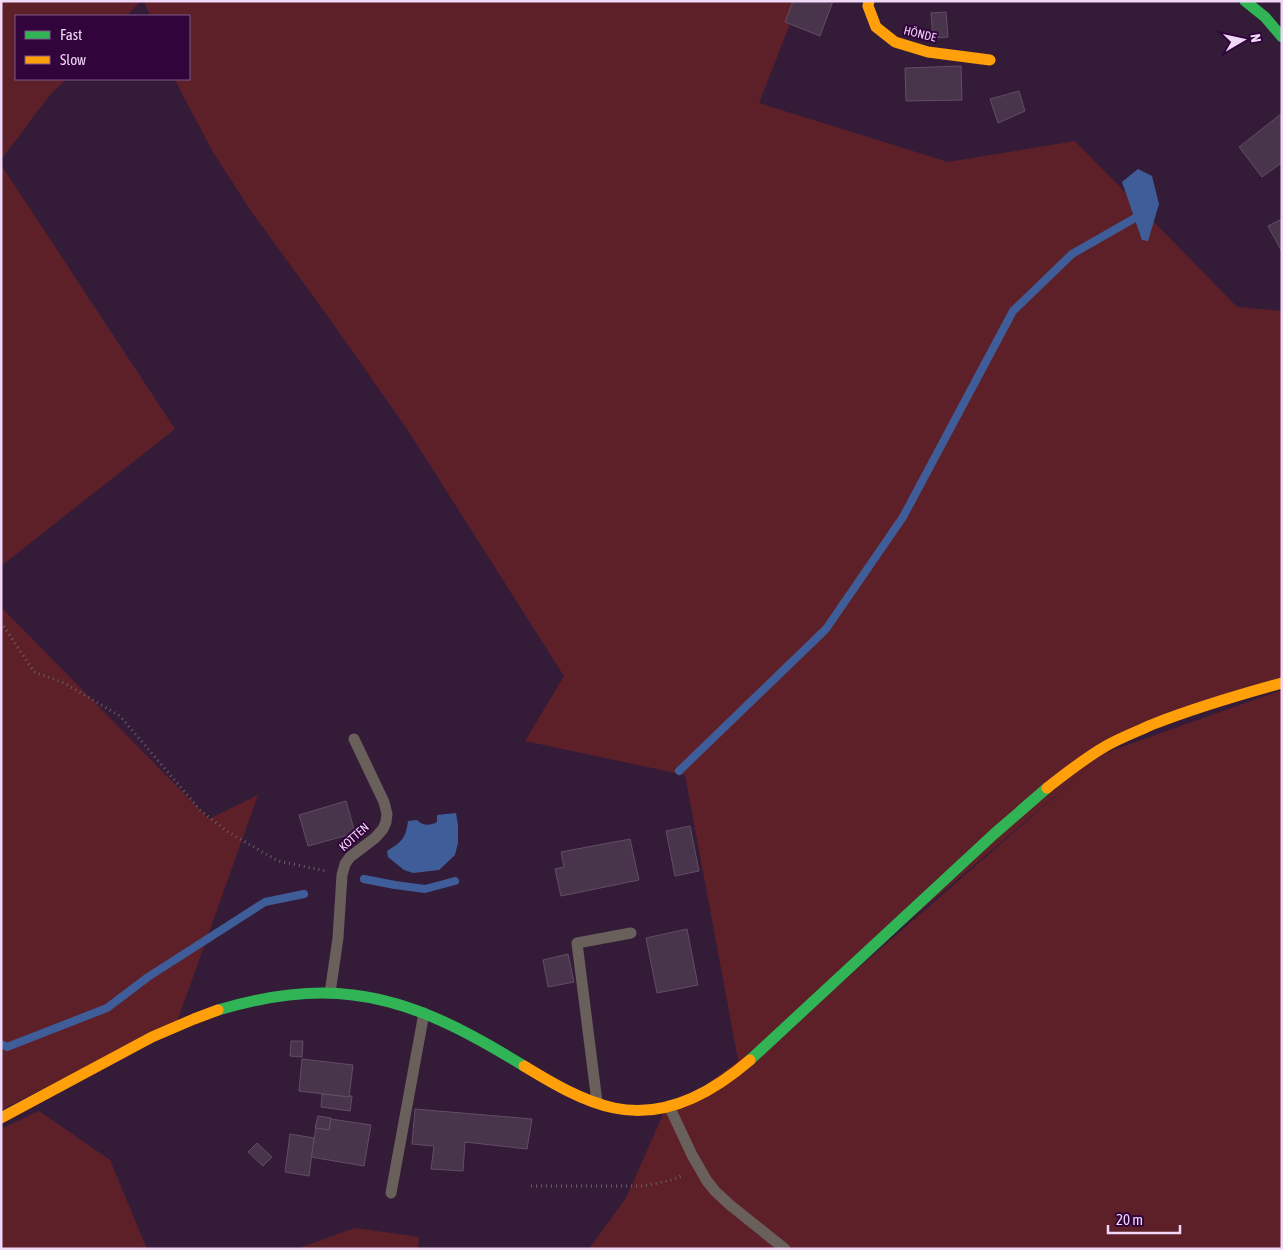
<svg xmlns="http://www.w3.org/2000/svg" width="1283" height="1250" font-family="'Asap Condensed',sans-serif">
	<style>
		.green { fill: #5d2028 }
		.water { fill: #3f5e99 }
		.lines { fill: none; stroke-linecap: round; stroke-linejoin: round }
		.stream { stroke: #3f5e99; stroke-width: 8 }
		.building { fill: #48354c; stroke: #614d64 }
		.path { stroke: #6b5e67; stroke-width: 3; stroke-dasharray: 1 4; stroke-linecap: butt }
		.lane { stroke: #695f5b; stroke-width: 11 }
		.fast { stroke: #30b455; stroke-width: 11 }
		.slow { stroke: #ff9f0a; stroke-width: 11 }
		.labels { text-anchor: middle; stroke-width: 4; stroke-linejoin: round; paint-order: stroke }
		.street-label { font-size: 12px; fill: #f2d8f8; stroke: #31043b }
	</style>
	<rect width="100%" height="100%" fill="#341c39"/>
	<g class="green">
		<polygon points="1,1 141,1 126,16 16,16 16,79 66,79 49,96 1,160"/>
		<polygon points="144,1 799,1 759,103 948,162 1075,141 1237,307 1282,311 1282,678 1141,723 739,1065 685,775 525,741 564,676 407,429 329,318 251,211 213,152 180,90 175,79 189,79 189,16 150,16"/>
		<polygon points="1,165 175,429 1,566"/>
		<polygon points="1,607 209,819 258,795 177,1022 1,1110"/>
		<polygon points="1282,690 1282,1249 790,1249 716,1188 673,1109 824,998 1105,753"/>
		<polygon points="666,1108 707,1185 780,1249 589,1249 626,1198"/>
		<polygon points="39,1111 110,1160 147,1249 1,1249 1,1129"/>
		<polygon points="355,1228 419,1237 418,1249 296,1249"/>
	</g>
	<g class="water">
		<polygon points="1138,169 1152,176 1159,204 1148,241 1142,240 1122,182"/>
		<path d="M456 813 458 825V843L455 855 439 870 413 873 404 870 388 857 387 851C402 842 406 838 408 821L417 820C423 826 430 826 437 822V815Z"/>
	</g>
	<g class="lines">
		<g class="stream">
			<polyline points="679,771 826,629 903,517 1013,311 1072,254 1135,218"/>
			<polyline points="364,879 395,885 425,889 455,881"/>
			<polyline points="1,1044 7,1047 107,1008 148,977 265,902 304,894"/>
		</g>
	</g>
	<g class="building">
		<polygon points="793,1 833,1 820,36 785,22"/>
		<polygon points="946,12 948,37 933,38 931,13"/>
		<polygon points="961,66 962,100 906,101 905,68"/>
		<polygon points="1019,91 1025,111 998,123 990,99"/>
		<polygon points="1281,114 1282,166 1280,164 1262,177 1239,147"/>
		<polygon points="1282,219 1282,252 1268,226"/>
		<polygon points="346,801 355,833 308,846 299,815"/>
		<polygon points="690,826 699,871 675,876 666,831"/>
		<polygon points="630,839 639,880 561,896 555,869 564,867 561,852"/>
		<polygon points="687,929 698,985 657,993 646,938"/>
		<polygon points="568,954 574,982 548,987 543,960"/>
		<polygon points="291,1041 303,1041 302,1057 290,1056"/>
		<polygon points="302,1059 353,1065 349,1097 299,1091"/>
		<polygon points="322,1094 349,1097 349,1096 352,1096 350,1111 321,1107"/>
		<polygon points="415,1109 532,1119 527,1149 465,1142 463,1171 431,1169 434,1146 412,1144"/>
		<polygon points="318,1116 331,1118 329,1130 315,1128"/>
		<polygon points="331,1119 371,1125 364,1166 311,1157 316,1128 329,1130"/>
		<polygon points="290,1134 314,1138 309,1176 285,1172"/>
		<polygon points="257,1143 272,1157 263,1166 248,1152"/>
	</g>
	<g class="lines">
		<g class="path">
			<polyline points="1,622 34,672 64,683 120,716 201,811 228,832 278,861 326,871"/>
			<polyline points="531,1186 643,1186 672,1180 683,1175"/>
		</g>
		<g class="lane">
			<polyline points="330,993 338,938 342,875 345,864 350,857 375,838 383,829 386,822 387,814 384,802 354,739"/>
			<polyline points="597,1102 577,943 631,933"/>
			<polyline points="669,1106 692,1155 707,1181 715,1191 730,1205 785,1249"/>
			<polyline points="391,1193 424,1013"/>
		</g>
		<g class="fast">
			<polyline points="1245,1 1265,17 1282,37"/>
			<path d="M218 1010C262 997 308 989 353 995 415 1002 472 1034 524 1066"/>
			<polyline points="750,1060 994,834 1047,788"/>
		</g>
		<g class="slow">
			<polyline points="869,1 868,6 876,27 895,42 928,52 990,60"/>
			<path d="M1047 788C1066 773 1085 758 1106 746 1120 738 1136 732 1151 725 1194 708 1238 695 1282 683"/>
			<path d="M524 1066C552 1083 582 1101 614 1108 665 1119 713 1092 750 1060"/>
			<polyline points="1,1118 152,1037 194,1019 218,1010"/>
		</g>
	</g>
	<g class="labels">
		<g class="street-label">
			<text transform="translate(920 34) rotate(14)" y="4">HÖNDE</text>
			<text transform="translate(354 837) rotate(-42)" y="4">KOTTEN</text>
		</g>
	</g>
	<rect width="1283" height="1250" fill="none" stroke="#f2d8f8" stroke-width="5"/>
	<rect x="15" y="15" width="175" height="65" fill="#31043b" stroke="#7e5987"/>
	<rect x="25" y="31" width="25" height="8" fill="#30b455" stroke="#7e5987"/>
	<text x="60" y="40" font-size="15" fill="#f2d8f8">Fast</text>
	<rect x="25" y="56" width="25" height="8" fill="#ff9f0a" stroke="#7e5987"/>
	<text x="60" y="65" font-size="15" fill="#f2d8f8">Slow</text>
	<g transform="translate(1243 40) rotate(81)" stroke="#31043b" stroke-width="4" paint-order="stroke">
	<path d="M0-4L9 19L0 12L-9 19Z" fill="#f2d8f8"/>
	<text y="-8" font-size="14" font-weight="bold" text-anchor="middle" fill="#f2d8f8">N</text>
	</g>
	<path d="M1108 1225v8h72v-8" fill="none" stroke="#f2d8f8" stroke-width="2.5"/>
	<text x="1116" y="1225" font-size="15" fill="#f2d8f8" stroke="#31043b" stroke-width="4" paint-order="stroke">20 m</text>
</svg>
